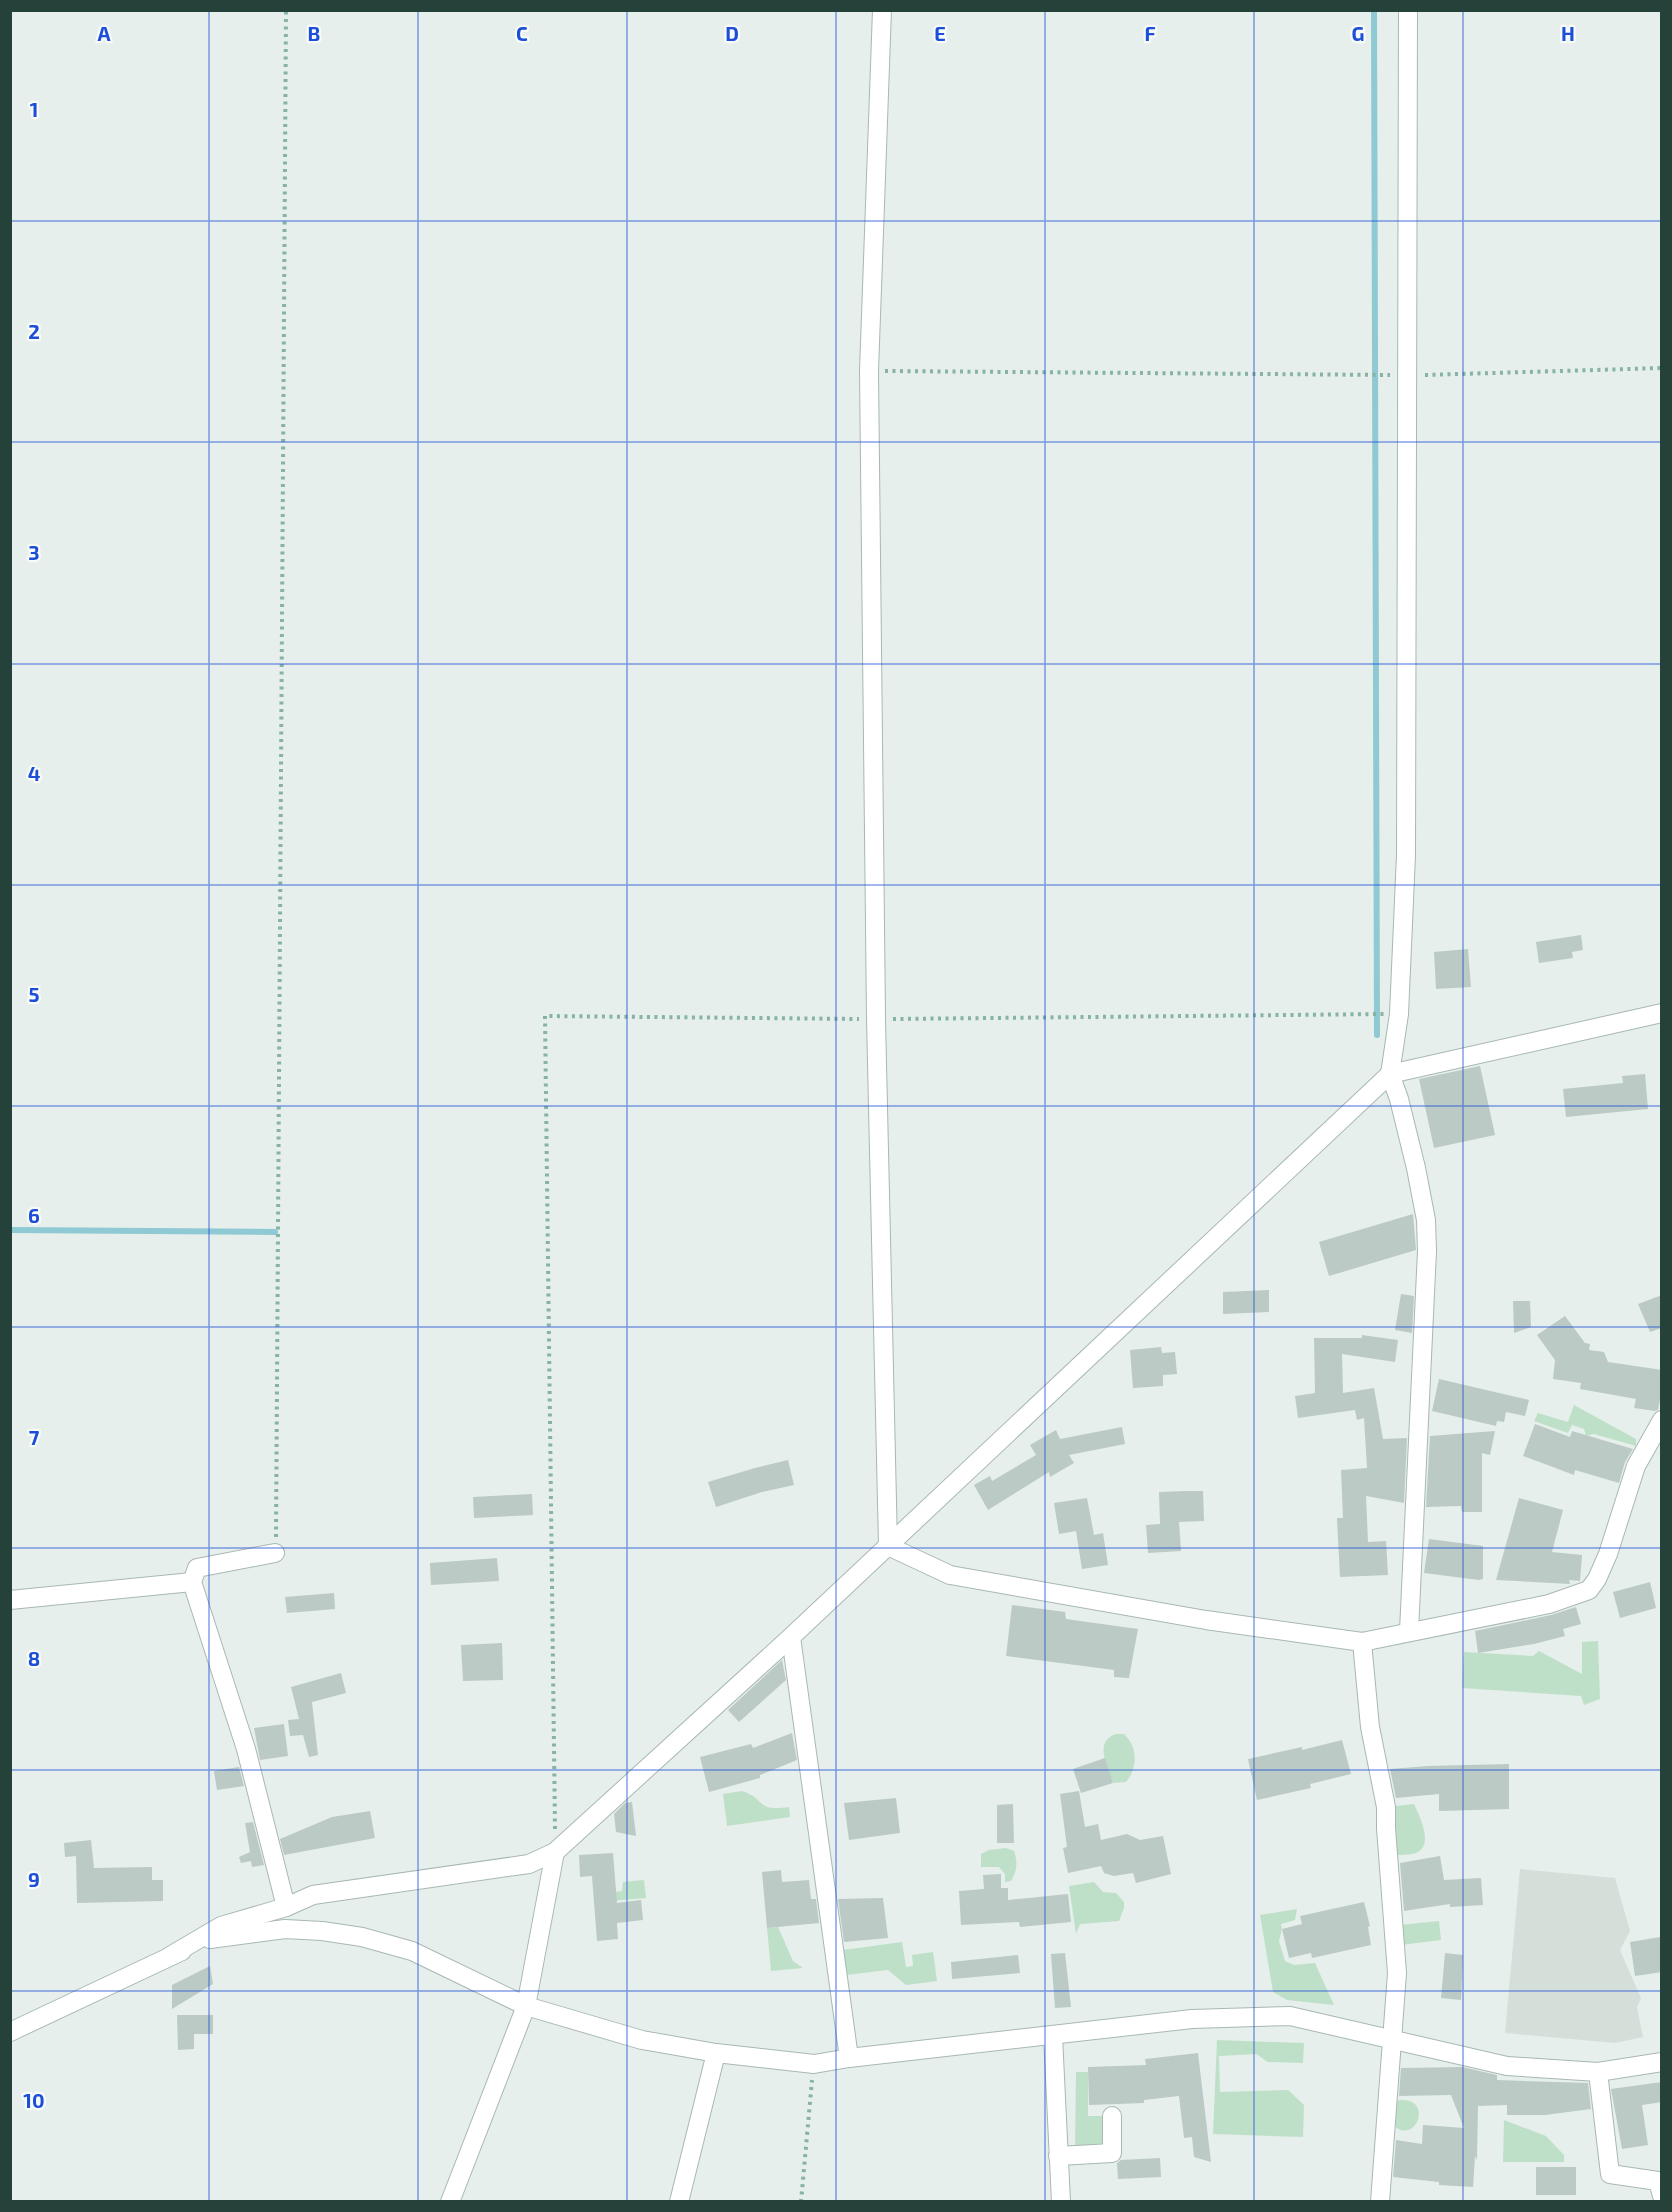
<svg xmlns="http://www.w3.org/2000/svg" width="1672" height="2212" font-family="'Exo 2',sans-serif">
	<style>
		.built { fill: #d4dfda }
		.green { fill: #bfe0c8 }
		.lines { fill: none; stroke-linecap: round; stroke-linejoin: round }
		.stream { stroke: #8ec9d4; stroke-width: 6 }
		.building { fill: #bbcac4 }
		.minor-casing { stroke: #a8b8b2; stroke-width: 20 }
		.path { stroke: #86b3a5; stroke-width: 4; stroke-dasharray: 3 4.5; stroke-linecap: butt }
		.minor { stroke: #fff; stroke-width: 18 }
		.grid { fill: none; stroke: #1d4ed8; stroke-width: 1.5; stroke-opacity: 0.55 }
		.grid-label { font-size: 20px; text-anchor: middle; font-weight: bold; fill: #1d4ed8; stroke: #f7fbf9; stroke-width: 4.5; stroke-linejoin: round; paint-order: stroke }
	</style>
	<rect width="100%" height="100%" fill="#e6efeb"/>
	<polygon class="built" points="1520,1869 1615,1878 1630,1931 1620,1950 1641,1998 1637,2007 1643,2037 1615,2043 1505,2033"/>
	<g class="green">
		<polygon points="1574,1405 1636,1439 1636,1446 1594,1434 1586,1436 1584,1429 1572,1425 1568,1433 1534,1421 1538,1413 1568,1422"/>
		<polygon points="1598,1641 1600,1699 1584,1705 1581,1696 1462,1688 1464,1652 1533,1656 1539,1651 1582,1674 1582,1642"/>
		<path d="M1116 1734H1124C1138 1747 1138 1768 1126 1782L1113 1783C1108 1767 1093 1742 1116 1734Z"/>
		<path d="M742 1791C767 1799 755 1812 789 1807L790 1817 727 1826 723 1794Z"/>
		<path d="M1414 1804C1419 1816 1435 1845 1416 1853 1409 1855 1399 1855 1391 1855L1386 1807Z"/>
		<path d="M1006 1848 1014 1851C1018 1862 1017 1871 1011 1881L1005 1882V1874L999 1867H981V1854L989 1850Z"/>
		<polygon points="644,1880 646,1898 597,1902 596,1894 622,1891 623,1882"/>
		<polygon points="1094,1882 1103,1892 1116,1893 1124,1902 1124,1908 1119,1921 1080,1924 1076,1934 1069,1886"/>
		<polygon points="1297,1909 1295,1920 1281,1924 1282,1929 1279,1941 1285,1961 1294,1965 1315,1963 1334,2005 1287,2000 1273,1992 1260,1915"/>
		<polygon points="1439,1921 1441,1940 1401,1945 1399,1925"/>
		<polygon points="778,1927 793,1961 803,1968 771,1971 767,1928"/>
		<polygon points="902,1942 906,1967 913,1966 912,1955 933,1952 937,1981 906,1985 888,1970 846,1975 843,1950"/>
		<polygon points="1217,2040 1304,2043 1303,2063 1268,2062 1256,2054 1219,2056 1220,2092 1288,2090 1304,2105 1303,2137 1213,2134"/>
		<polygon points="1076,2072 1088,2072 1088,2116 1112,2116 1112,2152 1075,2152"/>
		<path d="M1400 2100C1435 2098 1415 2148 1392 2124L1395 2102Z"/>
		<polygon points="1504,2120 1546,2136 1564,2155 1564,2162 1503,2162"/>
	</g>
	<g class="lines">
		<g class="stream">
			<polyline points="1374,10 1377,1035"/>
			<polyline points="10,1230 275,1232"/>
		</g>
	</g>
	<g class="building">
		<polygon points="1581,935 1583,950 1572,952 1573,958 1539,963 1536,942"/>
		<polygon points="1468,949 1471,987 1436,989 1434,952"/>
		<polygon points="1480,1066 1495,1135 1434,1148 1419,1079"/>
		<polygon points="1645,1074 1648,1109 1566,1117 1563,1089 1623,1083 1622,1076"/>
		<polygon points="1413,1214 1416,1250 1329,1276 1319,1242"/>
		<polygon points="1269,1290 1269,1312 1223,1314 1223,1292"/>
		<polygon points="1401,1294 1414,1296 1412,1333 1395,1330"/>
		<polygon points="1662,1295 1662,1328 1650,1332 1638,1304"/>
		<polygon points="1513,1301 1530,1301 1531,1327 1514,1333"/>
		<polygon points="1565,1316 1585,1343 1590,1344 1589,1350 1604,1352 1608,1362 1662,1370 1662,1389 1658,1410 1655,1411 1634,1408 1636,1399 1580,1389 1581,1383 1553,1379 1555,1360 1537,1335"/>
		<polygon points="1362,1335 1398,1340 1395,1362 1342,1354 1343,1393 1374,1388 1383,1439 1407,1438 1404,1503 1366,1496 1368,1542 1386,1541 1388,1575 1340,1577 1337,1518 1343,1518 1341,1470 1367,1468 1364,1418 1357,1420 1355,1410 1298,1418 1295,1396 1315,1393 1314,1338 1362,1338"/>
		<polygon points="1161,1347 1162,1353 1175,1352 1177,1374 1163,1375 1163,1386 1133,1388 1130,1350"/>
		<polygon points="1439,1379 1529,1400 1525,1416 1506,1412 1504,1422 1497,1421 1496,1426 1432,1411"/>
		<polygon points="1535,1424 1570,1437 1572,1431 1633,1449 1625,1462 1619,1483 1575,1470 1574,1475 1523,1456"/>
		<polygon points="1122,1427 1125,1444 1069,1455 1074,1463 1050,1477 1049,1472 988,1510 974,1485 990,1476 992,1481 1036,1455 1030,1445 1056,1430 1060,1439"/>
		<polygon points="1495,1431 1490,1455 1482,1453 1482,1512 1462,1512 1461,1506 1426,1507 1430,1436"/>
		<polygon points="788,1460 794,1485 762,1492 716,1507 708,1482 755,1468"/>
		<polygon points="1185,1491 1203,1491 1204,1521 1179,1522 1181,1551 1148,1553 1146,1525 1160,1524 1159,1492"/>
		<polygon points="532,1494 533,1515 474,1518 473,1497"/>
		<polygon points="1087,1498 1094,1535 1103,1533 1108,1565 1082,1569 1076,1531 1059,1534 1054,1503"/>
		<polygon points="1519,1498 1563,1510 1552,1552 1582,1555 1580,1581 1569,1580 1570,1584 1496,1580"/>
		<polygon points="1429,1539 1483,1546 1483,1579 1479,1580 1424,1573"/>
		<polygon points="497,1558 499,1581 431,1585 430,1563"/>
		<polygon points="1650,1582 1656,1608 1620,1618 1613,1592"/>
		<polygon points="334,1593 335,1609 287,1613 285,1597"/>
		<polygon points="1012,1605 1065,1612 1066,1619 1138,1629 1129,1678 1114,1677 1114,1670 1006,1656"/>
		<polygon points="1576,1607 1581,1624 1563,1629 1565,1636 1534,1644 1478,1653 1475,1631 1551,1615"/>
		<polygon points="502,1643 503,1680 463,1681 461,1645"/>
		<polygon points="782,1660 786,1680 739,1722 728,1710"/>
		<polygon points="341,1673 346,1693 312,1702 318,1755 309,1757 303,1735 290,1736 288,1720 299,1719 291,1687"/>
		<polygon points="284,1724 288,1756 260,1760 254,1728"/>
		<polygon points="792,1733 797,1760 760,1775 760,1778 709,1792 700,1757 751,1744 753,1748"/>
		<polygon points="1342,1740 1351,1774 1310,1784 1311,1788 1257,1800 1248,1759 1302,1747 1302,1750"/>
		<polygon points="1105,1758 1113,1783 1081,1793 1073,1769"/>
		<polygon points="1509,1764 1509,1809 1439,1811 1439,1794 1396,1798 1390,1769 1428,1766"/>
		<polygon points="239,1767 244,1786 217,1790 214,1771"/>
		<polygon points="1079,1791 1085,1827 1098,1824 1101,1840 1127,1834 1140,1840 1163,1836 1171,1874 1136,1883 1133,1873 1114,1876 1104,1873 1101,1866 1068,1873 1063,1848 1067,1847 1060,1794"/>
		<polygon points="896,1798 900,1833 849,1840 844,1803"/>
		<polygon points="632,1802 636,1836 616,1832 614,1814 625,1803"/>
		<polygon points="1013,1804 1014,1843 997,1843 997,1805"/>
		<polygon points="370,1811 375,1838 284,1855 280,1839 332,1817"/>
		<polygon points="253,1822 264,1865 252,1867 251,1861 241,1863 239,1857 250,1852 245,1823"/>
		<polygon points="91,1840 94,1868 152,1867 152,1880 163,1880 163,1901 77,1903 76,1856 65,1857 64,1843"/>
		<polygon points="613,1853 617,1903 641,1900 643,1920 617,1923 618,1939 597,1941 592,1876 580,1877 579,1855"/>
		<polygon points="1440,1856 1444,1880 1481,1878 1483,1905 1450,1907 1450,1904 1404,1911 1400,1863"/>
		<polygon points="781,1870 782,1882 809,1880 811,1899 816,1899 819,1923 767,1928 762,1872"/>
		<polygon points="1001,1874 1001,1888 1008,1888 1008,1900 1068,1894 1071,1922 1020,1927 1019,1922 961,1925 959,1891 984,1889 983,1875"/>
		<polygon points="883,1898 888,1938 844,1942 838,1899"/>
		<polygon points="1364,1902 1370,1926 1368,1927 1371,1945 1312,1958 1311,1953 1289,1958 1282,1929 1302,1924 1300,1916"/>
		<polygon points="1660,1937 1662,1972 1635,1976 1630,1942"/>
		<polygon points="1065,1953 1071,2007 1055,2008 1051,1954"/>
		<polygon points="1445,1953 1463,1955 1461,2000 1441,1998"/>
		<polygon points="1018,1955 1020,1973 952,1979 951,1962"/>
		<polygon points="210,1966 213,1984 172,2009 172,1985"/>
		<polygon points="177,2015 213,2015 213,2034 194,2034 194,2049 178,2050"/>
		<polygon points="1198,2053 1211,2162 1194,2157 1192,2137 1184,2138 1179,2096 1144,2100 1144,2103 1089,2105 1088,2067 1146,2065 1145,2059"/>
		<polygon points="1462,2067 1497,2075 1497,2080 1588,2083 1591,2109 1545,2115 1507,2115 1507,2105 1478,2106 1477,2160 1475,2156 1473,2187 1439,2185 1439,2182 1393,2177 1396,2140 1422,2144 1423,2125 1464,2128 1451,2095 1399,2096 1401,2068"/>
		<polygon points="1662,2082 1662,2102 1642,2105 1648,2145 1622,2149 1611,2089"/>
		<polygon points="1160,2158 1161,2177 1118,2179 1117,2163 1121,2160"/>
		<rect x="1536" y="2167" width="40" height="28"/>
	</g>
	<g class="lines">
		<defs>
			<g id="minor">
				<polyline points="882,10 869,371 876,1019 888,1546"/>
				<polyline points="1408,10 1406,855 1399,1014 1390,1074 1399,1099 1416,1168 1426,1220 1427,1251 1409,1631"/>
				<polyline points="888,1546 950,1575 1206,1620 1362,1642 1549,1604 1589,1590 1597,1579 1608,1554 1636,1466 1662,1420"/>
				<polyline points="275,1553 197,1568 192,1582 246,1749 286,1907"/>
				<polyline points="10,1600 192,1582"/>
				<polyline points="791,1637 849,2058"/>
				<polyline points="1362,1642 1370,1727 1386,1807 1386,1828 1397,1973 1380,2202"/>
				<polyline points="210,1939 285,1929 322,1931 362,1937 412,1951 526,2006 642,2040 716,2053 814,2064 849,2058 1192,2019 1290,2016 1507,2066 1598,2072 1662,2062"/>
				<polyline points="170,1956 221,1926 286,1907 313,1895 529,1864 555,1852 791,1637 1390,1074 1662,1013"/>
				<polyline points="10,2032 182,1951"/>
				<polyline points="1053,2036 1061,2202"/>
				<polyline points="1598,2072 1610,2174 1658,2181 1662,2196"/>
				<polyline points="1058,2156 1112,2153 1112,2116"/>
				<polyline points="450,2202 526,2006 555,1852"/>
				<polyline points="679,2202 716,2053"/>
			</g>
		</defs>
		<use href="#minor" class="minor-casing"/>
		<g class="path">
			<polyline points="885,371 1390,375"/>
			<polyline points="1425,375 1662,368"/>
			<polyline points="893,1019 1384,1014"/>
			<polyline points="276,1537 286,10"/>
			<polyline points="555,1829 545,1016 859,1019"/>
			<polyline points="801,2202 812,2080"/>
		</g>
		<use href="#minor" class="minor"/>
	</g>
	<path class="grid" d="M209 10V2202M418 10V2202M627 10V2202M836 10V2202M1045 10V2202M1254 10V2202M1463 10V2202M10 221H1662M10 442H1662M10 664H1662M10 885H1662M10 1106H1662M10 1327H1662M10 1548H1662M10 1770H1662M10 1991H1662"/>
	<g class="grid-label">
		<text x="104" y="41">A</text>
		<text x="314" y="41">B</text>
		<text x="522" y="41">C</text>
		<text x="732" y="41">D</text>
		<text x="940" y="41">E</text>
		<text x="1150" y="41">F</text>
		<text x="1358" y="41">G</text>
		<text x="1568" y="41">H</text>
		<text x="34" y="117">1</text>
		<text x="34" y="339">2</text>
		<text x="34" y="560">3</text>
		<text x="34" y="781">4</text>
		<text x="34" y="1002">5</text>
		<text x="34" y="1223">6</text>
		<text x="34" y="1445">7</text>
		<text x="34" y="1666">8</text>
		<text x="34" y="1887">9</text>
		<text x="34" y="2108">10</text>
	</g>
	<rect width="1672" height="2212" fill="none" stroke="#24423a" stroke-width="24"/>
</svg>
